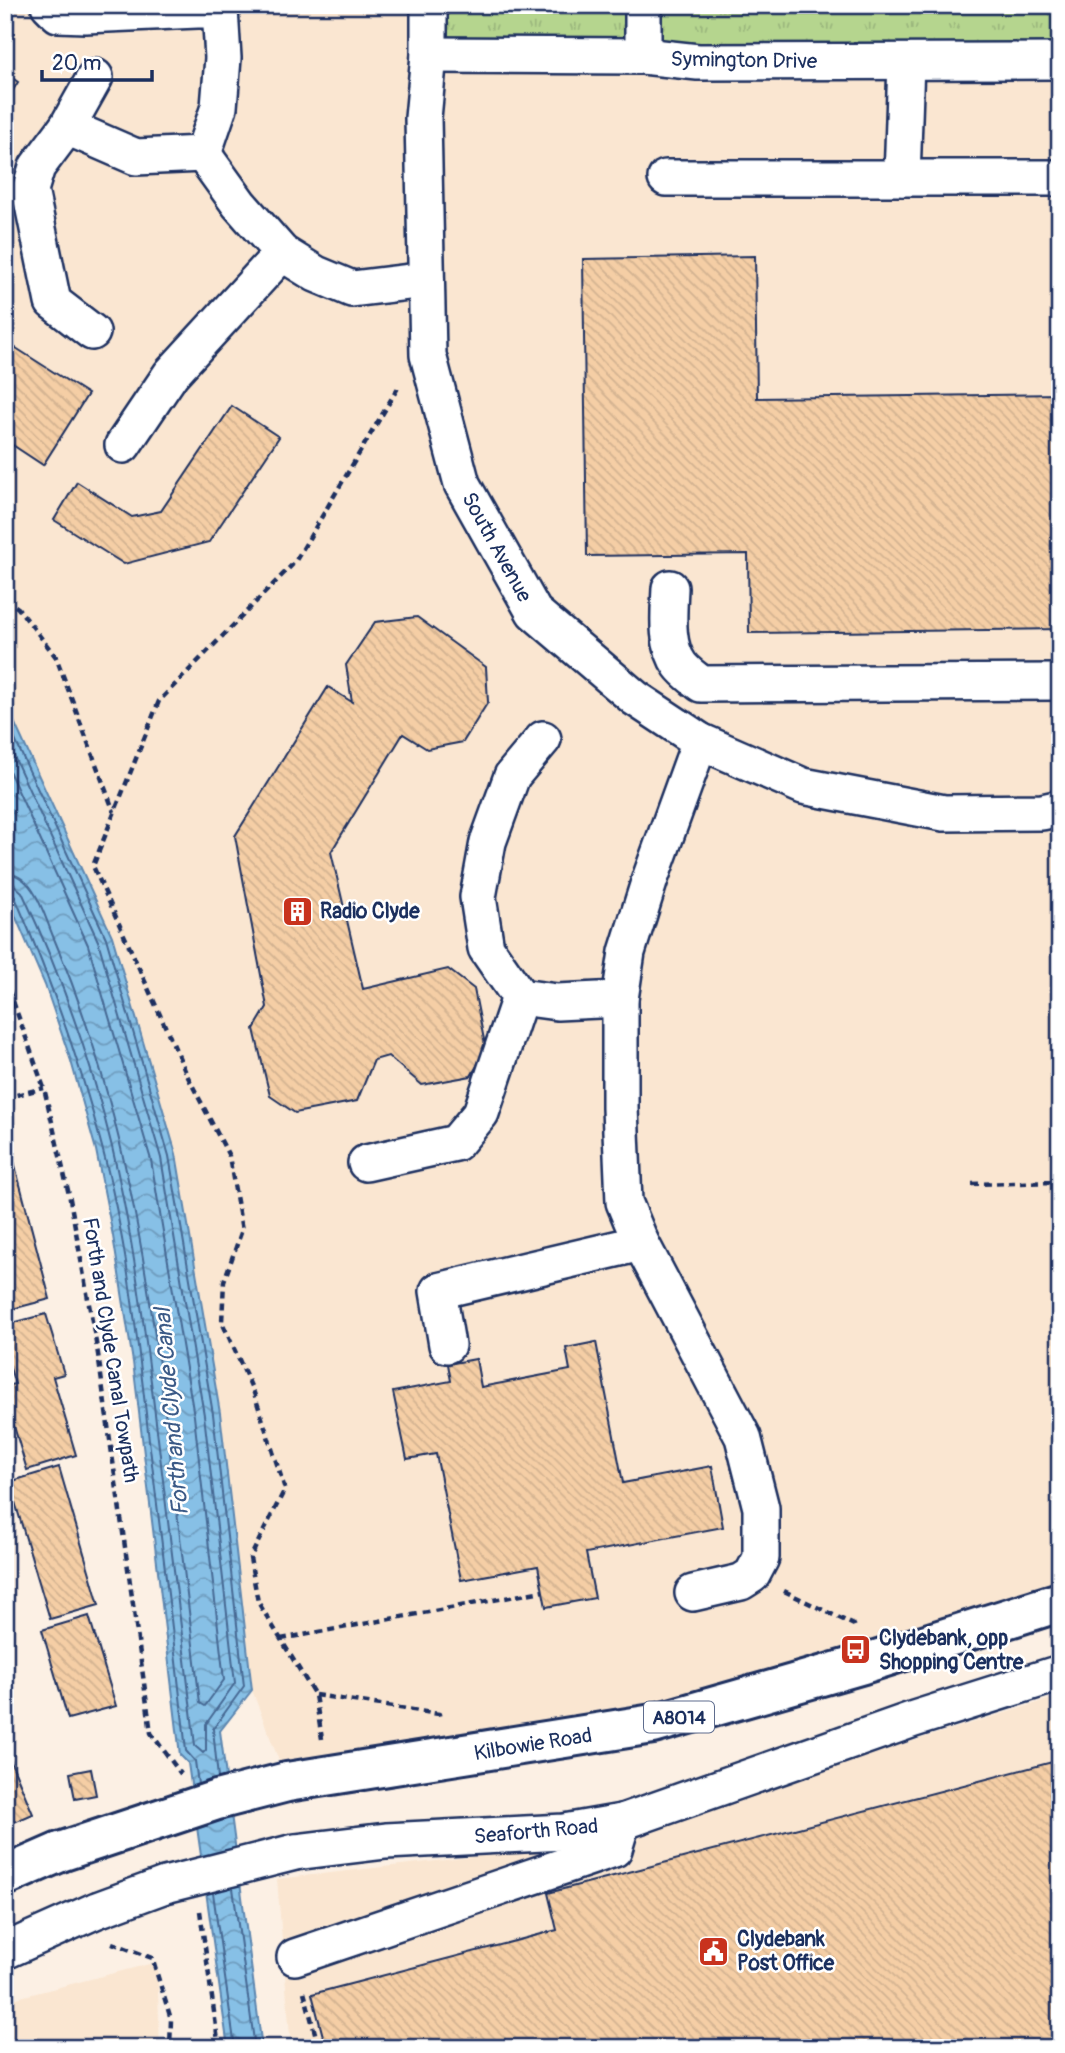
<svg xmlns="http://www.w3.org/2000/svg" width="1065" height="2053" font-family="Pangolin,sans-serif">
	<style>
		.built { fill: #fae6d1 }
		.grass { fill: url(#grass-tufts); stroke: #688276; stroke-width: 2 }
		.water { fill: url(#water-waves); stroke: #5c86b0; stroke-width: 2 }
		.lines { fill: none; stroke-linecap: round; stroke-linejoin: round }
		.shore { stroke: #466994; stroke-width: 2 }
		.building { fill: url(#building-back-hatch); stroke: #1b2f5e; stroke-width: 2 }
		.minor-casing { stroke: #1b2f5e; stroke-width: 40 }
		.major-casing { stroke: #1b2f5e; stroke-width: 44 }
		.path { stroke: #1b2f5e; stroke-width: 4.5; stroke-dasharray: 7 5; stroke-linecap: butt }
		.minor { stroke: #fff; stroke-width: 35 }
		.major { stroke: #fff; stroke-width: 38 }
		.minor-bridge-casing { stroke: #1b2f5e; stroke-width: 40; stroke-linecap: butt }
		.major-bridge-casing { stroke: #1b2f5e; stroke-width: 44; stroke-linecap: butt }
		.minor-bridge { stroke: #fff; stroke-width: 35 }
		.major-bridge { stroke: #fff; stroke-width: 38 }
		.labels { text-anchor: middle; stroke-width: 5; stroke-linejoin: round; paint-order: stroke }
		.shield { fill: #fff; stroke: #5f6d8e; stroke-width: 2 }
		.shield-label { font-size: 19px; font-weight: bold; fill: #1b2f5e }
		.street-label { font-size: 21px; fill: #1b2f5e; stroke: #fff }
		.poi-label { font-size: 21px; font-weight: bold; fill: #1b2f5e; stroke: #fff; text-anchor: start }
		.water-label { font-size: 23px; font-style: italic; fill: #3b5a87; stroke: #fff }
	</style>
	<defs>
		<pattern id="grass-tufts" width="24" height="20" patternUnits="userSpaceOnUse" patternTransform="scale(1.75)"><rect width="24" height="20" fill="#b5d58e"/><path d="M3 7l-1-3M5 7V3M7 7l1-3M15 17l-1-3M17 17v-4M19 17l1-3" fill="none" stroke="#9bb77d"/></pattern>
		<pattern id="water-waves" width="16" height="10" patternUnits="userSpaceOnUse" patternTransform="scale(1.75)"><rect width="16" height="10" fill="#87c0e6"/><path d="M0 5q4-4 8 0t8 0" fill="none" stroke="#6e9cbe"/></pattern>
		<pattern id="building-back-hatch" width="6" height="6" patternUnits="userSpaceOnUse" patternTransform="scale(1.75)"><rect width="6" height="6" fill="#f5cea5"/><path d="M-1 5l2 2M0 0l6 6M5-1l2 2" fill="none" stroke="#d1b190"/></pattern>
	</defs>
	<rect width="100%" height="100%" fill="#fcf0e4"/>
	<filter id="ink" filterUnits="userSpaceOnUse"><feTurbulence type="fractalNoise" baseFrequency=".0143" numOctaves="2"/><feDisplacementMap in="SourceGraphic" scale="14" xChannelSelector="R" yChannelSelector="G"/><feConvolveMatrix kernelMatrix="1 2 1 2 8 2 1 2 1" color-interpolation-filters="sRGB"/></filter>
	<g filter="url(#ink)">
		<g class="built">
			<polygon points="5,5 1060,5 1060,1602 653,1724 287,1782 252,1690 220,1413 176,1154 112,936 5,702"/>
			<polygon points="1060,1696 1060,2048 291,2048 277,1879 570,1846"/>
			<polygon points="157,1962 160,2048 5,2048 5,2001"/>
		</g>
		<polygon class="grass" points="429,5 1060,5 1060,61 429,55"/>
		<polygon class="water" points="5,702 112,936 176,1154 220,1413 252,1690 220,1731 262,2048 228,2048 188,1763 180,1755 133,1362 113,1236 96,1150 71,1061 45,985 5,892"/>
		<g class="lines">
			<g class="shore">
				<polyline points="5,718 106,938 169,1156 213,1414 244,1686 213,1729 218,1778"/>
				<path d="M5 737 98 941 161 1158 204 1415 235 1683 206 1724V1750L203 1753 195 1746C185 1655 173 1564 162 1472 149 1364 137 1254 112 1147 91 1060 60 973 22 892L14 885 5 884"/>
				<path d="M5 762 88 945 151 1160 194 1416 224 1680 205 1706 200 1703C190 1617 180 1531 169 1445 149 1273 123 1102 55 941 44 917 36 874 5 873"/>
				<path d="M5 892 11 893 15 897C50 979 80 1061 102 1147 127 1242 138 1342 149 1440 162 1544 175 1647 186 1751L195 1761 198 1784"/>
				<polyline points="233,1888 255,2048"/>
				<polyline points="213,1893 235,2048"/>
			</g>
		</g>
		<g class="building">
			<polygon points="5,73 18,82 5,103"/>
			<polygon points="755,256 757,398 1060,394 1060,629 749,633 748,554 587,556 583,259"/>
			<polygon points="5,341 88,394 43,465 5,440"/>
			<polygon points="232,406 279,437 209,542 124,564 54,520 77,482 132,517 161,511"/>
			<polygon points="417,617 486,667 488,702 463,742 427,749 403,734 331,852 363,989 448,969 474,989 486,1050 471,1076 422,1085 388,1056 374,1060 357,1101 295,1113 270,1096 254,1029 267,1007 235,836 328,687 352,702 346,665 375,622"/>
			<polygon points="5,1135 7,1135 50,1299 5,1311"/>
			<polygon points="46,1314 64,1374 53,1377 76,1455 27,1470 5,1396 5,1386 15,1384 5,1352 5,1325"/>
			<polygon points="596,1342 623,1483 712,1466 723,1527 586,1553 595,1598 546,1607 538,1566 461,1580 436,1454 407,1459 393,1392 451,1381 448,1364 476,1359 481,1387 570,1370 566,1348"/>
			<polygon points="59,1467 99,1605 50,1619 9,1482"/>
			<polygon points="89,1616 116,1706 68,1719 42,1630"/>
			<polygon points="5,1748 33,1814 5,1826"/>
			<polygon points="1060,1760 1060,2048 326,2048 312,1994 557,1930 548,1893"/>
			<polygon points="91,1769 96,1795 75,1799 70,1773"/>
		</g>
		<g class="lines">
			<defs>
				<g id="minor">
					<polyline points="49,5 58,14 85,15 220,9 223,58 219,107 203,154"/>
					<polyline points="429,5 429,55 423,118 428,355 462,484 534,612 635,698 700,741 803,786 944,813 1042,812 1060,808"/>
					<polyline points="429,55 643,56 698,62 1060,61"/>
					<polyline points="643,56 643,5"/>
					<polyline points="67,127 136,157 203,154"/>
					<polyline points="203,154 239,204 282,253 316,274 352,289 426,280"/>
					<polyline points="666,178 1060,178"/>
					<polyline points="902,178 906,62"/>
					<polyline points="92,332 53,302 30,190 37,167 67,127 95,77"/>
					<polyline points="123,445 171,374 282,253"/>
					<path d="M670 588C669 613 665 644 680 665 685 672 694 678 701 684L1060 682"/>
					<polyline points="543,739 512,776 488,842 478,897 486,948 520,997 557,1002 620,999"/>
					<polyline points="366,1163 456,1143 481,1113 520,997"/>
					<polyline points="447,1345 438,1291 641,1243"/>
					<polyline points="693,1593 741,1582 752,1575 761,1558 761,1508 743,1437 641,1243 624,1202 620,1108 620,999 627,952 650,879 700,741"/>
					<polyline points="295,1852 386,1841 564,1832 622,1822 914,1719 1060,1673"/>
					<polyline points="5,1951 97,1910"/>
					<polyline points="295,1957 614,1849 622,1822"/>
				</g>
				<g id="major">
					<polyline points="287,1782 653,1724 863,1664 1060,1602"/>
					<polyline points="5,1876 60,1852"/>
				</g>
			</defs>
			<use href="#minor" class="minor-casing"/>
			<use href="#major" class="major-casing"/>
			<g class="path">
				<polyline points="5,599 18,608 56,657 114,812"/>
				<polyline points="5,979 44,1088 70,1199 98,1354 151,1733 181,1774"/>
				<polyline points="5,1098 44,1088"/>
				<polyline points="972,1184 1060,1182"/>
				<polyline points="784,1591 854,1625 855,1629"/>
				<polyline points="281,1639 543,1591"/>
				<polyline points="315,1695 439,1714 440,1720"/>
				<polyline points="322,1739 315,1695 258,1602 250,1558 285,1489 254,1393 222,1322 224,1281 242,1230 229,1156 188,1077 93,866 159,701 295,562 399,386"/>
				<polyline points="200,1911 219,2048"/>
				<polyline points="112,1943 152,1958 171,2019 170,2048"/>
				<polyline points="304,1992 319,2048"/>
			</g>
			<use href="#minor" class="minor"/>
			<use href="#major" class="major"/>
			<defs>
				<polyline id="minor-bridge" points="97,1910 165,1885 295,1852"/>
				<polyline id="major-bridge" points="60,1852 217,1800 287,1782"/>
			</defs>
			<use href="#minor-bridge" class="minor-bridge-casing"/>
			<use href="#major-bridge" class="major-bridge-casing"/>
			<use href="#minor-bridge" class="minor-bridge"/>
			<use href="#major-bridge" class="major-bridge"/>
		</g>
	</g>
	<defs>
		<symbol id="building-square" viewBox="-11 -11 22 22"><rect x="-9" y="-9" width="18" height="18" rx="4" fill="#c8321e" stroke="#fff"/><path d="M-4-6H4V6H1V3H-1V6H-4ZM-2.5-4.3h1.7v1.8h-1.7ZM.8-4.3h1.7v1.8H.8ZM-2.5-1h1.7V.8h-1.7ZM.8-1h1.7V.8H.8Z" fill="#fff"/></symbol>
		<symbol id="bus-square" viewBox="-11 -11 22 22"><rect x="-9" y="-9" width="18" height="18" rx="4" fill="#c8321e" stroke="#fff"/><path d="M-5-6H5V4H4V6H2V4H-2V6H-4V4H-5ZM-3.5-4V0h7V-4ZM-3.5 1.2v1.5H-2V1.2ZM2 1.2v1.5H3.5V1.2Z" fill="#fff"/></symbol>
		<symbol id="civic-square" viewBox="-11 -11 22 22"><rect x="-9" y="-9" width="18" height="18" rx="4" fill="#c8321e" stroke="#fff"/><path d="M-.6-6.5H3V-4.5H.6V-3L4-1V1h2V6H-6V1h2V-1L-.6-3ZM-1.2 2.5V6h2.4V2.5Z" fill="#fff"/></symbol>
	</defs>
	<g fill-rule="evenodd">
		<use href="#building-square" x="280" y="894" width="35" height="35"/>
		<use href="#bus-square" x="838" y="1632" width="35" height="35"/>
		<use href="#civic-square" x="696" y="1934" width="35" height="35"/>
	</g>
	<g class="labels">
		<rect class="shield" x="644" y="1701.5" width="70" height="31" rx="5"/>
		<g class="shield-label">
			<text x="679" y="1724">A8014</text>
		</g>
		<g class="street-label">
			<text transform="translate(744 60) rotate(1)" y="7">Symington Drive</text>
			<text transform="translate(497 547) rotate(61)" y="7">South Avenue</text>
			<text transform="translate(111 1350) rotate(81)" y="7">Forth and Clyde Canal Towpath</text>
			<text transform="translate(533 1744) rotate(-9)" y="7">Kilbowie Road</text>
			<text transform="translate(536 1831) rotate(-5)" y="7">Seaforth Road</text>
		</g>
		<g class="poi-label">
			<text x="320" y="918">Radio Clyde</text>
			<text x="879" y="1645">Clydebank, opp<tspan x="879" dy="24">Shopping Centre</tspan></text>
			<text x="737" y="1946">Clydebank<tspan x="737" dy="24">Post Office</tspan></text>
		</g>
		<g class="water-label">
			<text transform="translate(171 1412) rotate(-95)" y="8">Forth and Clyde Canal</text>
		</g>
	</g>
	<rect width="1065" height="2053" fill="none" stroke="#fff" stroke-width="28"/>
	<rect x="14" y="14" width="1037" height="2025" fill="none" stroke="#1b2f5e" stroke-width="2.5" filter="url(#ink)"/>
	<path d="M42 70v10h110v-10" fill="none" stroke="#1b2f5e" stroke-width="3.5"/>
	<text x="52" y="70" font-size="21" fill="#1b2f5e" stroke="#ffffff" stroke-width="5" paint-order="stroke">20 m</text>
</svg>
